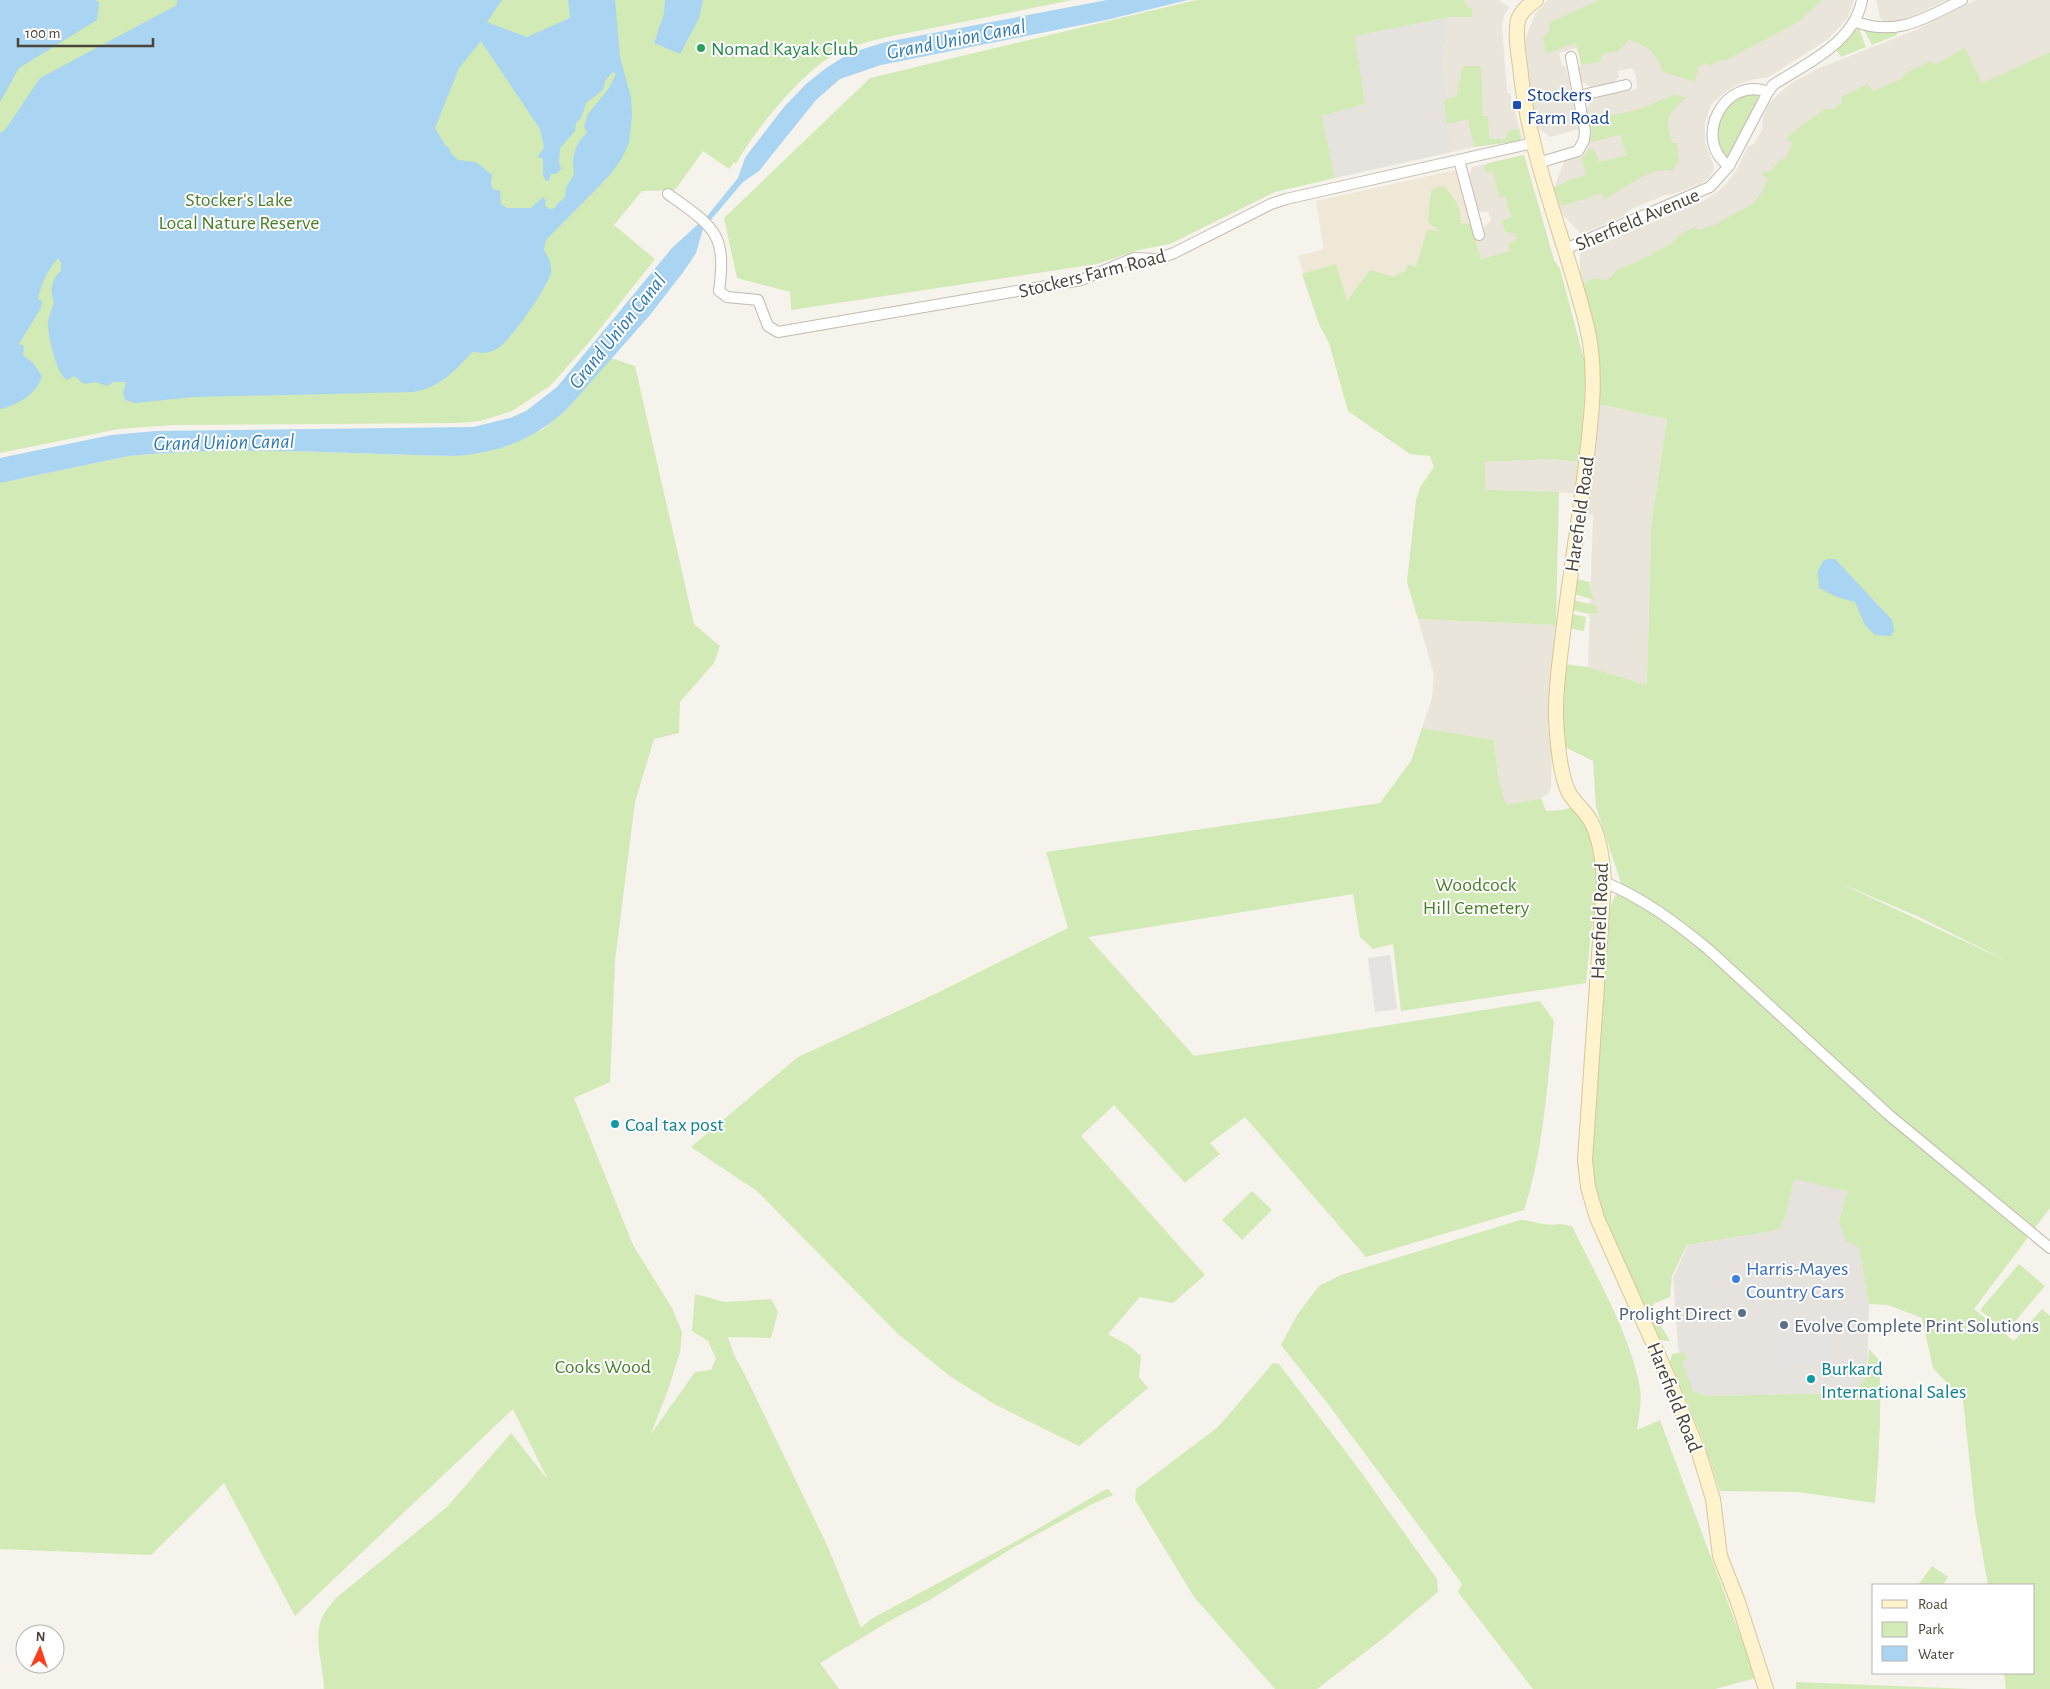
<svg xmlns="http://www.w3.org/2000/svg" width="2050" height="1689" font-family="'Alegreya Sans',sans-serif">
	<style>
		.residential { fill: #eae5da }
		.industrial { fill: #e6e2dd }
		.education { fill: #efe8d6 }
		.green { fill: #d2eab5; fill-rule: evenodd }
		.parking { fill: #e5e3e0 }
		.water { fill: #a9d4f2; fill-rule: evenodd }
		.lines { fill: none; stroke-linecap: round; stroke-linejoin: round }
		.street-casing { stroke: #c2bbae; stroke-width: 12 }
		.secondary-casing { stroke: #d6c79b; stroke-width: 16 }
		.street { stroke: #fff; stroke-width: 10 }
		.secondary { stroke: #fff3cd; stroke-width: 14 }
		.leisure-dot { fill: #2e9e5b; stroke: #fff; stroke-width: 2 }
		.transit-dot { fill: #1a4fb4; stroke: #fff; stroke-width: 2 }
		.culture-dot { fill: #0f9aa8; stroke: #fff; stroke-width: 2 }
		.shop-dot { fill: #3f7fe0; stroke: #fff; stroke-width: 2 }
		.service-dot { fill: #5c6f8a; stroke: #fff; stroke-width: 2 }
		.labels { text-anchor: middle; stroke-width: 4; stroke-linejoin: round; paint-order: stroke }
		.leisure-label { font-size: 20px; fill: #27864d; stroke: #fff; text-anchor: start }
		.transit-label { font-size: 20px; fill: #164399; stroke: #fff; text-anchor: start }
		.park-label { font-size: 20px; fill: #4a7f2a; stroke: #fff }
		.street-label { font-size: 20px; fill: #4b4439; stroke: #fff }
		.culture-label { font-size: 20px; fill: #0d838f; stroke: #fff; text-anchor: start }
		.shop-label { font-size: 20px; fill: #366cbe; stroke: #fff; text-anchor: start }
		.service-label { font-size: 20px; fill: #4e5e75; stroke: #fff; text-anchor: end }
		.water-label { font-size: 21px; font-style: italic; fill: #2e7ab2; stroke: #fff }
	</style>
	<rect width="100%" height="100%" fill="#f6f3ec"/>
	<g class="residential">
		<polygon points="1438,0 1499,0 1509,7 1504,16 1502,25 1507,93 1510,93 1522,138 1518,141 1474,147 1452,152 1444,101 1447,97 1443,54 1450,17"/>
		<polygon points="1548,0 1854,0 1847,19 1828,39 1772,75 1766,78 1754,79 1739,84 1725,92 1711,105 1705,123 1705,142 1714,167 1713,172 1708,179 1700,184 1674,194 1665,195 1629,210 1624,216 1581,234 1562,214 1554,188 1564,162 1581,155 1587,147 1590,137 1586,110 1594,98 1637,89 1636,76 1632,68 1618,71 1619,76 1615,82 1591,87 1581,81 1578,69 1583,61 1580,47 1559,53 1562,65 1566,67 1579,129 1550,137 1537,127 1529,93 1525,46 1526,37 1535,14"/>
		<polygon points="1876,0 1947,0 1898,23 1887,23 1880,18"/>
		<polygon points="1976,0 2050,0 2050,52 1844,147 1786,279 1580,286 1580,253 1703,201 1716,193 1727,183 1736,171 1748,146 1754,144 1763,128 1762,124 1764,115 1770,102 1790,84 1817,69 1916,30"/>
		<polygon points="1524,155 1554,260 1487,279 1475,239 1485,236 1484,227 1491,221 1488,212 1481,212 1478,210 1469,176 1472,167"/>
		<polygon points="1598,404 1667,419 1651,527 1647,685 1588,667 1593,515 1586,514"/>
		<polygon points="1550,459 1580,462 1574,493 1486,491 1485,462"/>
		<polygon points="1418,619 1556,625 1551,787 1548,794 1541,798 1506,805 1498,776 1494,740 1422,728 1432,698 1434,675"/>
	</g>
	<g class="industrial">
		<polygon points="1450,17 1443,54 1447,98 1444,101 1452,152 1335,178 1322,116 1365,104 1354,36"/>
		<polygon points="1794,1178 1847,1191 1839,1222 1859,1247 1869,1304 1867,1376 1855,1393 1709,1396 1694,1392 1681,1359 1678,1346 1673,1278 1688,1245 1779,1230 1786,1215"/>
	</g>
	<polygon class="education" points="1456,170 1495,313 1319,323 1298,256 1324,249 1316,201"/>
	<g class="green">
		<path d="M0 0H1073L892 36C870 41 847 46 827 59 795 81 755 130 736 164L734 162 729 169 703 151 675 190 642 191 614 225 655 259 591 340 550 386 512 411 480 421 458 423 172 425 119 429 0 453Z"/>
		<polygon points="1196,0 1464,0 1468,8 1472,7 1472,17 1450,17 1355,36 1365,104 1322,116 1335,178 1275,192 1170,244 1139,250 1097,264 791,310 790,292 737,278 724,218 870,78"/>
		<path d="M1599 0H1822L1798 22 1724 61 1723 59 1708 66 1706 63 1698 67 1695 82 1663 72C1656 52 1650 47 1629 40L1618 51 1603 54 1600 62 1581 65 1576 43 1546 54 1543 37 1550 30 1549 23Z"/>
		<polygon points="1859,29 1866,47 1841,57 1835,48 1852,31"/>
		<polygon points="1864,30 1896,31 1897,35 1872,45"/>
		<path d="M1965 48 1982 83 2050 52V1208L1974 1309 2014 1341 2042 1309 2050 1316V1689H2006L2004 1673H2034V1585H1988L1975 1512 1963 1400 1933 1368 1922 1318 1888 1305 1869 1304 1859 1247 1847 1242 1839 1222 1847 1191 1794 1179 1786 1215 1779 1230 1687 1245 1672 1276 1670 1297 1653 1304 1661 1326 1670 1341H1664L1656 1337 1599 1208 1590 1164 1610 907 1621 883 1596 807 1593 761 1563 746 1561 705 1564 664 1588 667 1647 685 1651 527 1667 419 1598 404 1599 361 1580 286 1594 278 1604 280 1611 277 1617 270 1652 255 1653 252 1668 246 1684 232 1695 227 1700 230 1709 226 1710 227 1751 205 1761 194 1768 179 1762 175 1764 172 1773 170 1778 161 1786 158 1793 143 1786 139C1798 127 1812 118 1827 108L1832 110 1842 103 1841 97 1867 84 1874 91 1903 78 1905 73 1930 61 1936 64ZM1833 880 1919 917 2009 962 1846 886Z"/>
		<polygon points="1463,66 1481,66 1483,116 1488,116 1489,139 1506,139 1507,133 1513,129 1519,129 1521,139 1518,141 1474,147 1468,119 1447,124 1444,101 1447,98 1456,97"/>
		<polygon points="1749,93 1758,95 1759,101 1730,157 1723,157 1716,135 1724,108"/>
		<path d="M1675 94 1686 98C1678 106 1666 114 1668 126 1669 132 1671 136 1672 143H1677L1679 159 1673 171C1650 165 1625 190 1604 199L1601 193C1588 199 1575 201 1562 206L1553 188 1572 179 1586 175 1582 159 1589 149 1594 150 1599 162 1627 155 1621 139 1622 134 1593 142 1590 141 1592 134 1591 120 1640 109Z"/>
		<path d="M1524 155 1554 260 1560 269 1585 363V387L1580 462 1550 459 1485 462 1486 490 1559 492 1556 625 1418 619 1407 582 1416 500 1420 487 1434 467 1430 456 1410 454 1348 411 1329 343 1319 324 1302 274 1336 264 1347 301 1370 270 1394 277 1406 270 1407 264 1416 267 1427 230 1440 231 1430 224 1428 220 1431 191 1437 187 1444 186C1452 195 1464 211 1460 223L1471 224 1481 259 1510 251 1508 244 1517 239 1515 233 1505 232 1502 220 1511 217 1505 196 1499 197 1493 171 1486 173 1484 167 1488 163Z"/>
		<path d="M611 358 635 366 694 624 720 646 714 663 680 702 679 733 654 739 635 802 615 961 610 1082 574 1098 633 1245 672 1308 682 1332 680 1352 668 1390 651 1434 695 1372 711 1370 716 1359 708 1341 692 1331 695 1294 725 1302 771 1299 778 1312 771 1338 728 1337 734 1355 745 1375 827 1545 861 1628 871 1619 1022 1538 1101 1492 1108 1489 1113 1495 1094 1503 1014 1547 928 1601 893 1619 820 1663 839 1689H324C324 1665 311 1637 324 1614 327 1608 332 1603 336 1598L447 1507 511 1433 548 1480 513 1409 295 1616 224 1483 151 1555 0 1549V483L129 456C238 445 347 454 457 456L491 451 543 429 568 408Z"/>
		<polygon points="1576,579 1590,582 1591,593 1595,600 1574,594"/>
		<polygon points="1572,600 1595,605 1598,607 1597,613 1589,614 1572,610"/>
		<polygon points="1571,614 1586,617 1584,631 1568,628"/>
		<path d="M1422 728 1494 740 1498 776 1506 805 1541 798 1546 811 1563 810 1573 807 1589 832 1595 846 1601 878 1591 932 1586 983 1401 1011 1393 944 1373 949 1360 937 1353 894 1088 937 1194 1056 1540 1001 1554 1021C1547 1085 1544 1149 1524 1210L1366 1257 1245 1117 1210 1143 1220 1154 1185 1183 1114 1105 1081 1136 1205 1275 1173 1303 1140 1297 1108 1334 1128 1345 1141 1356 1139 1377 1148 1388 1079 1446 996 1405 951 1377 898 1334 757 1191 691 1147 798 1057 935 994 1068 928 1046 852 1380 803 1411 761Z"/>
		<polygon points="1252,1191 1272,1210 1242,1240 1222,1220"/>
		<path d="M1520 1220C1530 1220 1535 1223 1544 1224 1554 1226 1559 1222 1572 1226 1596 1276 1630 1333 1640 1388 1642 1402 1639 1417 1637 1430L1660 1420 1756 1678 1715 1689H1533L1458 1592 1462 1584 1328 1404 1281 1345 1297 1315 1319 1286 1341 1275Z"/>
		<polygon points="2019,1264 2045,1286 2006,1332 1980,1310"/>
		<path d="M1869 1349 1879 1360C1882 1408 1879 1455 1875 1503L1798 1492 1720 1491 1704 1443 1670 1362 1672 1354 1684 1352 1688 1359 1682 1362 1694 1392 1709 1396 1854 1393 1867 1376Z"/>
		<polygon points="1273,1363 1279,1364 1361,1472 1437,1579 1438,1592 1381,1640 1317,1689 1275,1689 1194,1597 1135,1500 1136,1489 1218,1427"/>
		<polygon points="1932,1566 1948,1577 1943,1585 1918,1585"/>
		<polygon points="1796,1682 1971,1689 1796,1689"/>
	</g>
	<g class="parking">
		<polygon points="1390,955 1397,1009 1375,1012 1368,958"/>
		<polygon points="1829,1333 1832,1361 1777,1366 1774,1339"/>
		<polygon points="1688,1361 1700,1389 1694,1392 1682,1363"/>
	</g>
	<g class="water">
		<polygon points="0,0 95,0 99,2 97,20 19,68 0,102"/>
		<path d="M177 0H502L487 22 527 37 570 18 568 0H615L620 57 631 97 632 115 629 143 621 160 609 176 546 240 544 250C548 257 552 264 551 272 548 287 511 340 498 348 489 354 482 353 472 352 455 371 439 388 413 392L194 397 135 403 125 400 123 393 126 382H113L107 386 96 382 84 384 74 376 67 380C57 375 49 339 48 328 47 319 52 309 54 301 49 292 52 277 61 271V263L58 258C48 270 41 284 38 299L42 301 41 308 19 344 24 346 23 355 33 363 42 376C37 394 18 405 0 409V133L5 130 40 78 177 5ZM481 41 540 129 544 147 538 157 543 159V175L545 180 549 181 551 174H556L561 169 559 162 560 148 575 131 576 123 581 118 586 103 603 90 605 81 613 72 616 74 609 88 588 114 584 126 587 133C575 143 571 158 574 174L567 186 565 197 557 204 555 208 550 209 545 206 546 201 543 197 531 208H507L501 204 500 191 493 189 491 184 492 175 476 162 458 160 450 152V149L445 145 435 128 459 68Z"/>
		<polygon points="665,0 703,0 699,18 680,54 654,43 664,14"/>
		<path d="M1107 0H1188L1106 20 881 65 840 79 816 100 759 171 743 182 703 229 696 253 684 271 650 315 568 408C535 439 501 452 457 456 347 454 238 445 129 456L0 483V458L111 435 156 431 473 427 510 418 526 411 557 387 672 248 708 215 738 178 745 158 750 151 784 107 805 85 826 68 850 53 886 42Z"/>
		<polygon points="1828,559 1835,559 1892,620 1894,631 1891,636 1875,635 1865,625 1855,602 1837,597 1819,588 1818,571 1823,561"/>
	</g>
	<g class="lines">
		<defs>
			<g id="street">
				<path d="M1856 22C1897 37 1926 18 1962 0"/>
				<polyline points="1578,96 1626,85"/>
				<polyline points="1459,160 1479,235"/>
				<polyline points="1538,163 1578,151 1584,140 1585,131 1571,57"/>
				<path d="M1729 166C1691 139 1725 75 1768 92"/>
				<path d="M668 194C714 227 727 233 719 291L727 297 758 300 768 326 778 332 1064 283 1081 280 1134 258 1157 259 1174 253 1271 204 1286 199 1533 143"/>
				<path d="M1565 249 1710 187 1729 166 1768 92 1773 85C1807 63 1854 43 1862 0"/>
				<path d="M1604 882C1643 898 1675 922 1708 949L1889 1115 2050 1248"/>
			</g>
			<path id="secondary" d="M1536 0C1529 5 1521 11 1518 20 1515 34 1518 52 1520 66 1528 156 1566 240 1587 327 1597 370 1592 412 1587 455 1580 517 1569 579 1562 641 1559 667 1555 693 1556 719 1557 737 1560 774 1568 791 1573 802 1584 809 1590 820 1600 836 1603 863 1604 882L1585 1160 1588 1187 1597 1218 1658 1354 1699 1453 1713 1499 1720 1556 1738 1602 1766 1689"/>
		</defs>
		<use href="#street" class="street-casing"/>
		<use href="#secondary" class="secondary-casing"/>
		<use href="#street" class="street"/>
		<use href="#secondary" class="secondary"/>
	</g>
	<circle class="leisure-dot" cx="701" cy="48" r="5"/>
	<rect class="transit-dot" x="1512" y="100" width="10" height="10" rx="2.5"/>
	<g class="culture-dot">
		<circle cx="615" cy="1124" r="5"/>
		<circle cx="1811" cy="1379" r="5"/>
	</g>
	<circle class="shop-dot" cx="1736" cy="1279" r="5"/>
	<g class="service-dot">
		<circle cx="1742" cy="1313" r="5"/>
		<circle cx="1784" cy="1325" r="5"/>
	</g>
	<g class="labels">
		<g class="leisure-label">
			<text x="711" y="55">Nomad Kayak Club</text>
		</g>
		<g class="transit-label">
			<text x="1527" y="101">Stockers<tspan x="1527" dy="23">Farm Road</tspan></text>
		</g>
		<g class="park-label">
			<text x="239" y="206">Stocker's Lake<tspan x="239" dy="23">Local Nature Reserve</tspan></text>
			<text x="1476" y="891">Woodcock<tspan x="1476" dy="23">Hill Cemetery</tspan></text>
			<text x="603" y="1373">Cooks Wood</text>
		</g>
		<g class="street-label">
			<text transform="translate(1637 219) rotate(-23)" y="7">Sherfield Avenue</text>
			<text transform="translate(1092 273) rotate(-14)" y="7">Stockers Farm Road</text>
			<text transform="translate(1579 514) rotate(-82)" y="7">Harefield Road</text>
			<text transform="translate(1599 921) rotate(-88)" y="7">Harefield Road</text>
			<text transform="translate(1675 1397) rotate(68)" y="7">Harefield Road</text>
		</g>
		<g class="culture-label">
			<text x="625" y="1131">Coal tax post</text>
			<text x="1821" y="1375">Burkard<tspan x="1821" dy="23">International Sales</tspan></text>
		</g>
		<g class="shop-label">
			<text x="1746" y="1275">Harris-Mayes<tspan x="1746" dy="23">Country Cars</tspan></text>
		</g>
		<g class="service-label">
			<text x="1732" y="1320">Prolight Direct</text>
			<text x="1794" y="1332" text-anchor="start">Evolve Complete Print Solutions</text>
		</g>
		<g class="water-label">
			<text transform="translate(956 39) rotate(-11)" y="7">Grand Union Canal</text>
			<text transform="translate(617 331) rotate(-51)" y="7">Grand Union Canal</text>
			<text transform="translate(224 442) rotate(-1)" y="7">Grand Union Canal</text>
		</g>
	</g>
	<rect x="1872" y="1584" width="162" height="90" fill="#ffffff" stroke="#b7b4b0"/>
	<rect x="1882" y="1600" width="25" height="8" fill="#fff3cd" stroke="#b7b4b0"/>
	<text x="1918" y="1609" font-size="15" fill="#4b4439">Road</text>
	<rect x="1882" y="1622" width="25" height="15" fill="#d2eab5" stroke="#b7b4b0"/>
	<text x="1918" y="1634" font-size="15" fill="#4b4439">Park</text>
	<rect x="1882" y="1646" width="25" height="15" fill="#a9d4f2" stroke="#b7b4b0"/>
	<text x="1918" y="1659" font-size="15" fill="#4b4439">Water</text>
	<g transform="translate(40 1649) rotate(3)"><circle r="24" fill="#ffffff" stroke="#b7b4b0"/>
	<path d="M0-4L9 19L0 12L-9 19Z" fill="#fc3f1d"/>
	<text y="-8" font-size="14" font-weight="bold" text-anchor="middle" fill="#4b4439">N</text>
	</g>
	<path d="M18 38v8h135v-8" fill="none" stroke="#4b4439" stroke-width="2.5"/>
	<text x="25" y="38" font-size="15" fill="#4b4439" stroke="#ffffff" stroke-width="4" paint-order="stroke">100 m</text>
</svg>
